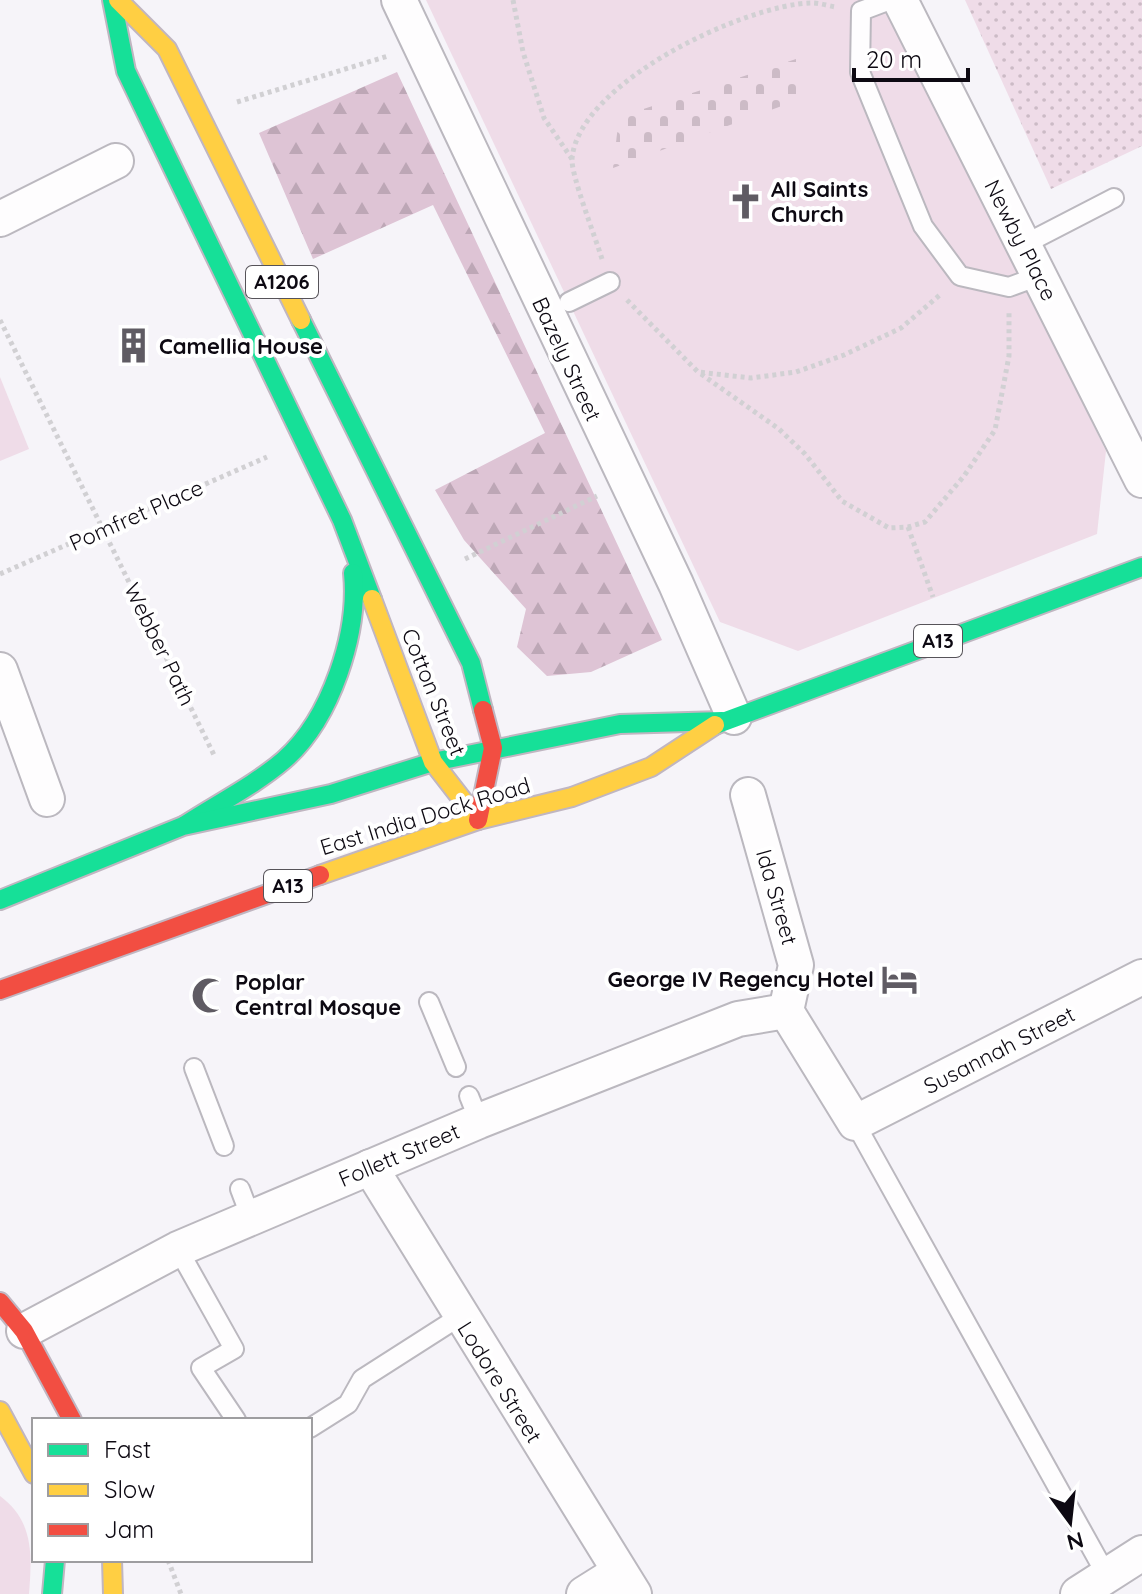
<svg xmlns="http://www.w3.org/2000/svg" width="1142" height="1594" font-family="Quicksand,sans-serif">
	<style>
		.green { fill: #efdce8 }
		.forest { fill: url(#forest-firs) }
		.cemetery { fill: url(#cemetery-stones) }
		.garden { fill: url(#garden-dots) }
		.lines { fill: none; stroke-linecap: round; stroke-linejoin: round }
		.lane-casing { stroke: #bbb8bf; stroke-width: 22 }
		.street-casing { stroke: #bbb8bf; stroke-width: 38 }
		.fast-casing { stroke: #c0b6c1; stroke-width: 22 }
		.slow-casing { stroke: #c0b6c1; stroke-width: 22 }
		.jam-casing { stroke: #c0b6c1; stroke-width: 22 }
		.path { stroke: #d1d0d3; stroke-width: 5; stroke-dasharray: 4 4; stroke-linecap: butt }
		.lane { stroke: #fefdfe; stroke-width: 18 }
		.street { stroke: #fefdfe; stroke-width: 34 }
		.fast { stroke: #16e098; stroke-width: 18 }
		.slow { stroke: #ffcf43; stroke-width: 18 }
		.jam { stroke: #f24e42; stroke-width: 18 }
		.labels { text-anchor: middle; stroke-width: 8; stroke-linejoin: round; paint-order: stroke }
		.shield { fill: #fff; stroke: #565359; stroke-width: 2 }
		.shield-label { font-size: 20px; font-weight: bold; fill: #0d0912 }
		.poi-label { font-size: 22px; font-weight: bold; fill: #0d0912; stroke: #fff; text-anchor: start }
		.street-label { font-size: 22px; fill: #0d0912; stroke: #fff }
	</style>
	<defs>
		<pattern id="forest-firs" width="22" height="20" patternUnits="userSpaceOnUse" patternTransform="scale(2)"><rect width="22" height="20" fill="#dec4d5"/><path d="M5 1l3.5 6h-7zM16 11l3.5 6h-7z" fill="#bda7b6"/></pattern>
		<pattern id="cemetery-stones" width="16" height="16" patternUnits="userSpaceOnUse" patternTransform="scale(2)"><rect width="16" height="16" fill="#efdce8"/><path d="M2 7V4a2 2 0 0 1 4 0v3zM10 15v-3a2 2 0 0 1 4 0v3z" fill="#ccbbc6"/></pattern>
		<pattern id="garden-dots" width="8" height="8" patternUnits="userSpaceOnUse" patternTransform="scale(2)"><rect width="8" height="8" fill="#efdce8"/><path d="M2 2h.1M6 6h.1" fill="none" stroke="#ccbbc6" stroke-width="1.8" stroke-linecap="round"/></pattern>
	</defs>
	<rect width="100%" height="100%" fill="#f6f4f9"/>
	<g class="green">
		<polygon points="426,0 889,0 1106,451 1097,534 798,651 720,622"/>
		<polygon points="0,377 29,449 0,461"/>
		<path d="M0 1496C34 1521 32 1555 29 1594H0Z"/>
	</g>
	<polygon class="forest" points="397,72 662,640 591,672 547,676 517,647 526,609 464,540 435,490 545,433 433,205 313,259 259,133"/>
	<polygon class="cemetery" points="796,59 809,96 613,168 619,117"/>
	<polygon class="garden" points="965,0 1142,0 1142,146 1051,189"/>
	<g class="lines">
		<defs>
			<g id="lane">
				<polyline points="890,0 861,11 860,72 923,226 960,276 1009,287 1039,276"/>
				<polyline points="1023,245 1114,198"/>
				<polyline points="569,302 610,282"/>
				<polyline points="429,1002 456,1067"/>
				<polyline points="194,1068 224,1146"/>
				<polyline points="469,1096 479,1121"/>
				<polyline points="855,1123 1107,1576"/>
				<polyline points="240,1189 251,1218"/>
				<polyline points="178,1249 234,1349 201,1368 236,1420"/>
				<polyline points="310,1428 348,1404 362,1379 459,1317"/>
			</g>
			<g id="street">
				<polyline points="399,0 676,584 734,717"/>
				<polyline points="900,0 1142,480"/>
				<polyline points="0,219 116,161"/>
				<polyline points="0,670 47,799"/>
				<polyline points="748,795 796,965 786,1011 855,1123 1142,977"/>
				<polyline points="370,1167 634,1594"/>
				<polyline points="24,1331 178,1249 479,1121 738,1019 786,1011"/>
				<polyline points="584,1594 619,1572"/>
				<polyline points="1078,1594 1142,1553"/>
			</g>
			<g id="fast">
				<polyline points="112,0 126,71 342,520 372,599"/>
				<polyline points="301,320 471,663 483,710"/>
				<polyline points="715,725 1142,567"/>
				<path d="M185 825C217 804 255 785 284 760 331 719 359 633 353 573"/>
				<polyline points="0,900 183,826 331,794 433,762 620,724 722,721"/>
				<polyline points="52,1594 55,1560"/>
			</g>
			<g id="slow">
				<polyline points="118,0 167,49 301,320"/>
				<polyline points="372,599 433,762 478,820"/>
				<polyline points="320,875 478,820 572,797 651,767 715,725"/>
				<polyline points="0,1411 34,1474"/>
				<polyline points="112,1560 113,1594"/>
			</g>
			<g id="jam">
				<polyline points="478,820 493,748 483,710"/>
				<polyline points="0,990 320,875"/>
				<polyline points="0,1302 24,1331 72,1420"/>
			</g>
		</defs>
		<use href="#lane" class="lane-casing"/>
		<use href="#street" class="street-casing"/>
		<use href="#fast" class="fast-casing"/>
		<use href="#slow" class="slow-casing"/>
		<use href="#jam" class="jam-casing"/>
		<g class="path">
			<polyline points="513,0 523,52 544,118 572,159"/>
			<polyline points="237,102 388,56"/>
			<path d="M602 259C596 239 571 175 572 159 578 83 745 4 812 3 820 3 829 6 836 7"/>
			<polyline points="627,300 698,372 751,378 796,372 844,355 901,328 941,294"/>
			<polyline points="0,320 215,757"/>
			<polyline points="701,374 779,429 805,454 842,501 889,528 908,527 925,522 964,476 995,430 1009,356 1009,312"/>
			<polyline points="908,527 933,597"/>
			<polyline points="465,559 597,496"/>
			<polyline points="0,574 267,457"/>
			<polyline points="168,1560 181,1594"/>
		</g>
		<use href="#lane" class="lane"/>
		<use href="#street" class="street"/>
		<use href="#fast" class="fast"/>
		<use href="#slow" class="slow"/>
		<use href="#jam" class="jam"/>
	</g>
	<defs>
		<symbol id="church-bare" viewBox="-9 -9 18 18"><path d="M-1.2-6h2.4v3.5h3.3v2.4h-3.3V6h-2.4V-.1h-3.3v-2.4h3.3Z" fill="#5f5b63" stroke="#fff" stroke-width="2.5" paint-order="stroke"/></symbol>
		<symbol id="building-bare" viewBox="-9 -9 18 18"><path d="M-4-6H4V6H1V3H-1V6H-4ZM-2.5-4.3h1.7v1.8h-1.7ZM.8-4.3h1.7v1.8H.8ZM-2.5-1h1.7V.8h-1.7ZM.8-1h1.7V.8H.8Z" fill="#5f5b63" stroke="#fff" stroke-width="2.5" paint-order="stroke"/></symbol>
		<symbol id="hotel-bare" viewBox="-9 -9 18 18"><path d="M-6-4.5h1.5V1H6V5H4.5V3h-9V5H-6ZM-4 0a1.8 1.8 0 1 1 3.6 0ZM.5 0V-2.5h3Q6-2.5 6 0Z" fill="#5f5b63" stroke="#fff" stroke-width="2.5" paint-order="stroke"/></symbol>
		<symbol id="mosque-bare" viewBox="-9 -9 18 18"><path d="M3.5-4.9A6 6 0 1 0 3.5 4.9A5 5 0 1 1 3.5-4.9Z" fill="#5f5b63" stroke="#fff" stroke-width="2.5" paint-order="stroke"/></symbol>
	</defs>
	<g fill-rule="evenodd">
		<use href="#church-bare" x="720" y="176" width="51" height="51"/>
		<use href="#building-bare" x="108" y="320" width="51" height="51"/>
		<use href="#hotel-bare" x="874" y="954" width="51" height="51"/>
		<use href="#mosque-bare" x="184" y="970" width="51" height="51"/>
	</g>
	<g class="labels">
		<g class="shield">
			<rect x="246" y="266" width="72" height="32" rx="6"/>
			<rect x="914" y="625" width="48" height="32" rx="6"/>
			<rect x="264" y="870" width="48" height="32" rx="6"/>
		</g>
		<g class="shield-label">
			<text x="282" y="289">A1206</text>
			<text x="938" y="648">A13</text>
			<text x="288" y="893">A13</text>
		</g>
		<g class="poi-label">
			<text x="771" y="197">All Saints<tspan x="771" dy="25">Church</tspan></text>
			<text x="159" y="354">Camellia House</text>
			<text x="874" y="987" text-anchor="end">George IV Regency Hotel</text>
			<text x="235" y="990">Poplar<tspan x="235" dy="25">Central Mosque</tspan></text>
		</g>
		<g class="street-label">
			<text transform="translate(1021 240) rotate(63)" y="8">Newby Place</text>
			<text transform="translate(567 359) rotate(65)" y="8">Bazely Street</text>
			<text transform="translate(136 515) rotate(-24)" y="8">Pomfret Place</text>
			<text transform="translate(160 644) rotate(64)" y="8">Webber Path</text>
			<text transform="translate(434 692) rotate(68)" y="8">Cotton Street</text>
			<text transform="translate(425 816) rotate(-17)" y="8">East India Dock Road</text>
			<text transform="translate(777 897) rotate(74)" y="8">Ida Street</text>
			<text transform="translate(999 1050) rotate(-27)" y="8">Susannah Street</text>
			<text transform="translate(399 1155) rotate(-23)" y="8">Follett Street</text>
			<text transform="translate(500 1382) rotate(58)" y="8">Lodore Street</text>
		</g>
	</g>
	<rect x="32" y="1418" width="280" height="144" fill="#ffffff" stroke="#9e9da0" stroke-width="2"/>
	<rect x="48" y="1444" width="40" height="12" fill="#16e098" stroke="#9e9da0" stroke-width="2"/>
	<text x="104" y="1458" font-size="24" fill="#0d0912">Fast</text>
	<rect x="48" y="1484" width="40" height="12" fill="#ffcf43" stroke="#9e9da0" stroke-width="2"/>
	<text x="104" y="1498" font-size="24" fill="#0d0912">Slow</text>
	<rect x="48" y="1524" width="40" height="12" fill="#f24e42" stroke="#9e9da0" stroke-width="2"/>
	<text x="104" y="1538" font-size="24" fill="#0d0912">Jam</text>
	<g transform="translate(1070 1522) rotate(165)" stroke="#ffffff" stroke-width="6" paint-order="stroke">
	<path d="M0-6L14 30L0 20L-14 30Z" fill="#0d0912"/>
	<text y="-12" font-size="22" font-weight="bold" text-anchor="middle" fill="#0d0912">N</text>
	</g>
	<path d="M854 68v12h114v-12" fill="none" stroke="#0d0912" stroke-width="4"/>
	<text x="866" y="68" font-size="24" fill="#0d0912" stroke="#ffffff" stroke-width="6" paint-order="stroke">20 m</text>
</svg>
